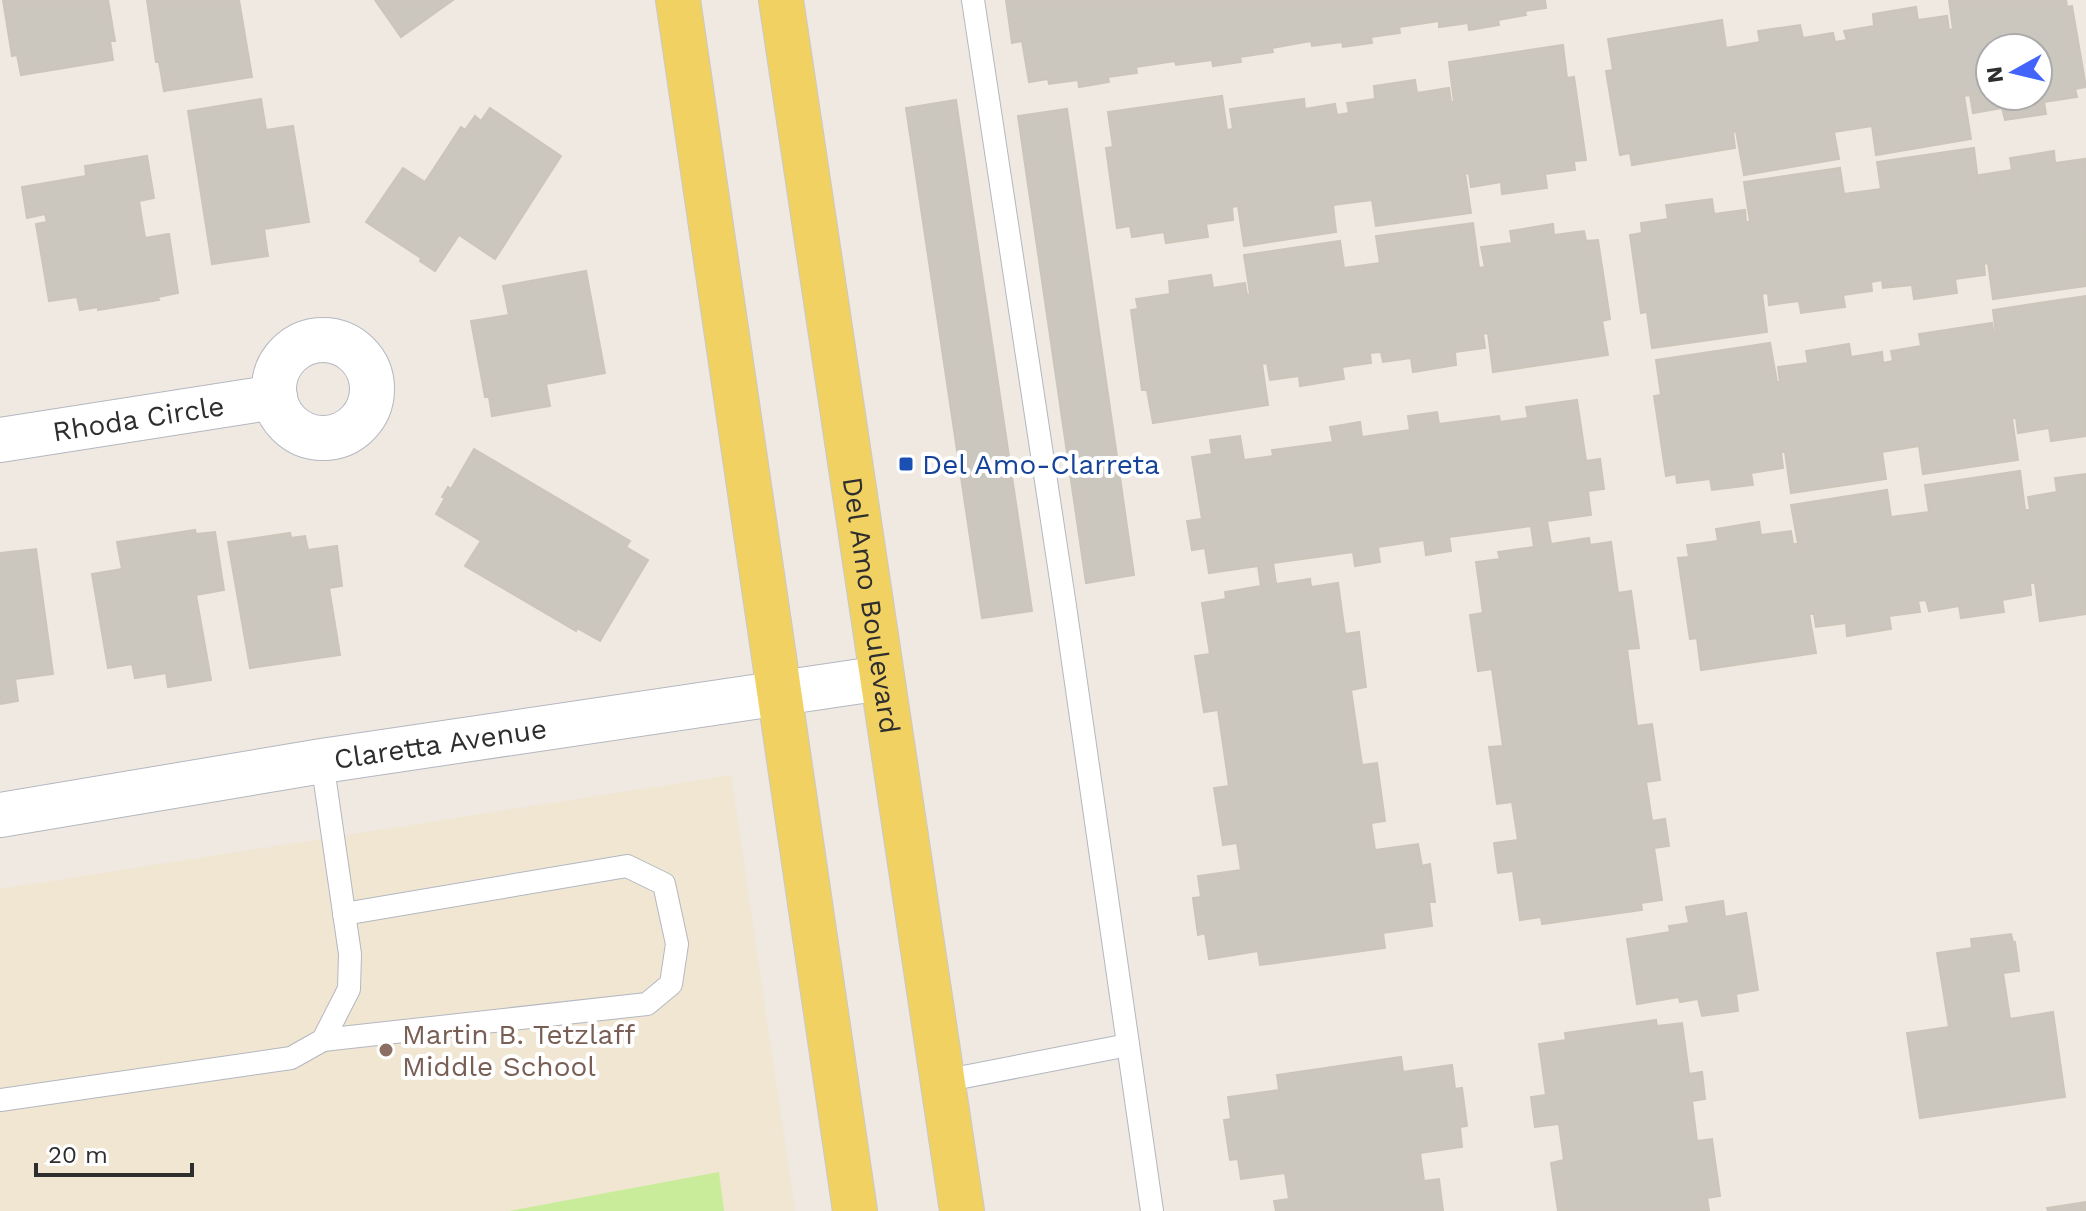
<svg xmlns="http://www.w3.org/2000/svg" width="2086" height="1211" font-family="'Work Sans',sans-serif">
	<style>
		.education { fill: #f0e6d1 }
		.pitch { fill: #c9ec9a }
		.building { fill: #cbc7bf; stroke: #cbc5ba; stroke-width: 2; fill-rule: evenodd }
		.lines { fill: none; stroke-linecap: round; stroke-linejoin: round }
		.lane-casing { stroke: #b4b7c1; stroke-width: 24 }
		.street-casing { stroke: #b4b7c1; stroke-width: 46 }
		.primary-casing { stroke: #c9c9c9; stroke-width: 46 }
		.lane { stroke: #fff; stroke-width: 22 }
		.street { stroke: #fff; stroke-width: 44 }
		.primary { stroke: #f2d163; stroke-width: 44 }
		.transit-dot { fill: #1a4fb4; stroke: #fff; stroke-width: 3 }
		.education-dot { fill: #8d6e63; stroke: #fff; stroke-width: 3 }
		.labels { text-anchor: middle; stroke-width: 8; stroke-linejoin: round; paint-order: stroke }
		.street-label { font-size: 28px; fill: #2e2e2e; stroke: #fff }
		.transit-label { font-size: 28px; fill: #164399; stroke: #fff; text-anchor: start }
		.education-label { font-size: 28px; fill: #785e54; stroke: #fff; text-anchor: start }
	</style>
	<rect width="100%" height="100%" fill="#efe9e1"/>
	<polygon class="education" points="731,775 795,1211 0,1211 0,889"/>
	<polygon class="pitch" points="719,1172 724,1211 509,1211"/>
	<g class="building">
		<polygon points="3,0 108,0 115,41 110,41 113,60 21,75 17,55 12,56"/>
		<polygon points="147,0 239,0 252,77 164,91 159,62 156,62"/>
		<polygon points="375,0 453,0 401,37"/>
		<polygon points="1006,0 1545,0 1546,8 1525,11 1526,15 1498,20 1499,25 1469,30 1468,23 1439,27 1439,21 1399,27 1400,33 1371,37 1372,43 1343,47 1342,42 1312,46 1311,41 1272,48 1273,52 1240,57 1241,62 1213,66 1212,60 1176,65 1175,61 1136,67 1137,73 1108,77 1109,82 1079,87 1078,80 1049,84 1048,79 1029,82 1022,41 1012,43"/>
		<path d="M1949 0H2066L2067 7 2072 6 2086 87 2075 89 2077 97 2044 102 2046 114 2005 120 2002 108 1973 113 1970 95 1964 96 1971 139 1876 155 1872 126 1834 132 1839 159 1744 175 1736 131 1733 132 1735 148 1632 165 1630 153 1620 155 1606 71 1613 70 1608 39 1722 20 1726 48 1760 42 1758 31 1800 25 1803 38 1833 33 1835 42 1847 40 1844 31 1874 26 1873 14 1916 7 1918 20 1947 16 1949 30 1953 29ZM1990 48H2038V96H1990Z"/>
		<polygon points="1563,45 1567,78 1574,77 1586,160 1574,161 1575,170 1545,174 1547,188 1502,194 1501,182 1471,187 1469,173 1465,174 1471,213 1376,226 1372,200 1333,205 1336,232 1244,246 1238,206 1232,207 1233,220 1206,224 1208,237 1166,243 1164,232 1132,237 1130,226 1117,228 1106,148 1113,147 1108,112 1222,96 1227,130 1233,129 1230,109 1304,99 1305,109 1335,104 1337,115 1349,113 1347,103 1375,99 1374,86 1415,80 1417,93 1449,88 1451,102 1454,102 1449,62"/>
		<polygon points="261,99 266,130 293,126 309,222 264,229 268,256 212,264 188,111"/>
		<polygon points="956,100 1032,611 982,618 906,108"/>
		<polygon points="490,108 561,156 495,259 459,235 435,271 420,261 421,258 366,222 403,168 425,182 461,127 465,130 475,116 481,121"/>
		<polygon points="1067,109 1134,575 1086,583 1018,116"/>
		<polygon points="1974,148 1979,190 1979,175 2012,170 2010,158 2054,151 2055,163 2085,159 2086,286 1993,299 1988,263 1984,264 1985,275 1955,279 1957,293 1914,299 1912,285 1883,288 1882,280 1871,282 1872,291 1843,295 1845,307 1801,313 1799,301 1769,305 1768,293 1762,294 1767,332 1652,348 1647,312 1641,313 1630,235 1642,233 1641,223 1668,219 1666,205 1712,199 1714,214 1745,210 1746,222 1750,222 1744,182 1840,168 1844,194 1881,189 1877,162"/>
		<polygon points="147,156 154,198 139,201 145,238 169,234 178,293 158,297 159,300 98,310 98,307 80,310 77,297 49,301 36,224 47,222 45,214 27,218 22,187 86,176 85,166"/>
		<polygon points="1473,223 1479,268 1485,267 1481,247 1512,243 1510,231 1553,224 1554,235 1584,231 1586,241 1598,240 1610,319 1602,321 1608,355 1493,372 1488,333 1483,334 1485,348 1455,352 1456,365 1413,372 1411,358 1383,362 1381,352 1370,353 1371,363 1342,367 1344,379 1300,386 1299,376 1270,380 1267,363 1262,364 1268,405 1153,423 1147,390 1142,390 1131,310 1138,309 1136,299 1170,294 1169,281 1211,275 1213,288 1245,283 1247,295 1250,294 1244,255 1340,241 1344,268 1380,263 1376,236"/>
		<polygon points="586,271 605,373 546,384 550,406 492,416 489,397 485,397 471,321 509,315 503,286"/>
		<polygon points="2086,296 2086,436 2051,441 2049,428 2018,433 2016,418 2012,418 2018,460 1923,474 1919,446 1882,452 1886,479 1791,493 1785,452 1781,452 1783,468 1751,473 1753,485 1712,490 1710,479 1677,483 1676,474 1666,476 1654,396 1661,395 1656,360 1770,343 1777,382 1780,382 1778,367 1808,363 1806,351 1849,344 1851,357 1882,352 1883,363 1893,361 1891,351 1921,346 1919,334 1992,323 1994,335 1996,335 1993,310"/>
		<polygon points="1577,400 1586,461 1600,459 1604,489 1588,491 1591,515 1547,521 1551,544 1589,538 1590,545 1611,542 1618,593 1631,591 1639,648 1627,649 1637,726 1652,724 1660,780 1646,782 1652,821 1665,819 1669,846 1654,848 1662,900 1641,903 1642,910 1542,924 1541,917 1520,920 1513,871 1498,873 1494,843 1518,840 1512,802 1497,804 1489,747 1503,746 1492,669 1478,671 1470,615 1483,613 1476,562 1500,559 1498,552 1534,547 1531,526 1449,537 1451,551 1426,555 1424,540 1378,547 1380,562 1355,566 1353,552 1273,563 1276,584 1310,579 1311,587 1338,583 1345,634 1359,632 1366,687 1351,690 1362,765 1377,763 1385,821 1371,823 1375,850 1418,844 1422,866 1430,864 1435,902 1429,902 1432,926 1383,933 1385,948 1260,965 1258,951 1209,959 1205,933 1198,935 1193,898 1201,897 1198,876 1241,870 1237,843 1223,845 1214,788 1229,786 1218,710 1204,712 1195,656 1210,654 1202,603 1226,599 1225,592 1261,586 1258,566 1209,573 1205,548 1192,550 1187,521 1202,519 1192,457 1212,454 1210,440 1240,436 1244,460 1273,456 1272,450 1333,442 1330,427 1360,422 1362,437 1410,430 1408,416 1437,412 1439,424 1499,416 1500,422 1528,418 1526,407"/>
		<polygon points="474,449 630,541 626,547 648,560 600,641 577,628 576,631 465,566 481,541 436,514 445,498 442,497 448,487 451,489"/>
		<polygon points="2020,471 2025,510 2030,510 2028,497 2057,492 2055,478 2086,474 2086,614 2040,621 2035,583 2030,583 2031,595 2002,600 2004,612 1961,618 1959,606 1929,611 1926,600 1918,601 1920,612 1889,616 1891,629 1847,636 1846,623 1816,627 1814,614 1809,614 1816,653 1701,670 1697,638 1690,639 1678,558 1689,557 1687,545 1718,541 1716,529 1759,522 1761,535 1791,531 1793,544 1798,544 1791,505 1887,490 1891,517 1929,512 1925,485"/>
		<polygon points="195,530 196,534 215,532 224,590 196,595 211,680 168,687 166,673 135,678 132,664 108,668 92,574 122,569 117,542"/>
		<polygon points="290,533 291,538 305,536 308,550 337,546 342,586 329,588 340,655 250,668 228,542"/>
		<polygon points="36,549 53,674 15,679 18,701 0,704 0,553"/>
		<polygon points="1723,901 1725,917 1746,913 1758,990 1736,994 1738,1011 1702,1016 1698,999 1680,1002 1679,997 1637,1004 1627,939 1670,932 1669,926 1689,923 1686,907"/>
		<polygon points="2011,934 2013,942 2015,942 2019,971 2003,973 2010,1019 2053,1012 2065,1097 1920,1118 1907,1033 1949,1027 1937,953 1972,948 1971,939"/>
		<polygon points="1656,1020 1657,1026 1682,1023 1689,1074 1702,1072 1705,1099 1692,1101 1697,1141 1712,1139 1720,1196 1707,1198 1709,1211 1558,1211 1551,1163 1564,1160 1559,1124 1535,1127 1531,1097 1546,1095 1539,1044 1566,1040 1565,1033"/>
		<polygon points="1401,1057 1403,1072 1452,1065 1455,1089 1462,1088 1467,1126 1460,1127 1462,1147 1420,1153 1424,1181 1439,1179 1443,1211 1276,1211 1274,1201 1289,1199 1285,1173 1241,1179 1238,1159 1230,1160 1224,1120 1231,1119 1228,1097 1279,1090 1277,1075"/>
		<polygon points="2086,1202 2086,1211 2048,1211 2047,1208"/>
	</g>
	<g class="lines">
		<defs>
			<g id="lane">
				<polyline points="973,0 1065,606 1152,1211"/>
				<polyline points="323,1040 647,1004 671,984 677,944 664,884 627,866 344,914"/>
				<polyline points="943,1081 1128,1045"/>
				<polyline points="0,1100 291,1058 323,1040 349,989 350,954 322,761"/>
			</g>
			<g id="street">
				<circle cx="323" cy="389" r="49"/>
				<path id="s1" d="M0 440 275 397"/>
				<path id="s2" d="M0 815 322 761 882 678"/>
			</g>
			<g id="primary">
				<polyline points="678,0 855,1211"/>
				<path id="s3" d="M781 0 962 1211"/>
			</g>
		</defs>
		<use href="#lane" class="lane-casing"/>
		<use href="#street" class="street-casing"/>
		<use href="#primary" class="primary-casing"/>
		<use href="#lane" class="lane"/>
		<use href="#street" class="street"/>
		<use href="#primary" class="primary"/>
	</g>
	<rect class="transit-dot" x="898" y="456" width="16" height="16" rx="4"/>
	<circle class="education-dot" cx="386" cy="1050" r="8"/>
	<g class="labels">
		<g class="street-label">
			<text dy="10" stroke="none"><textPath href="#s1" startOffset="140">Rhoda Circle</textPath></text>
			<text dy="10" stroke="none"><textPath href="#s3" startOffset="612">Del Amo Boulevard</textPath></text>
			<text dy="10" stroke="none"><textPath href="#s2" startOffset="446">Claretta Avenue</textPath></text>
		</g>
		<g class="transit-label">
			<text x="922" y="474">Del Amo-Clarreta</text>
		</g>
		<g class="education-label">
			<text x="402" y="1044">Martin B. Tetzlaff<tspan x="402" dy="32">Middle School</tspan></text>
		</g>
	</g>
	<g transform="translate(2014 72) rotate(262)"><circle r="38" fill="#ffffff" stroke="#ababab" stroke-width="2"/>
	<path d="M0-6L14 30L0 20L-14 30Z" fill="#4264fb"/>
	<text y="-12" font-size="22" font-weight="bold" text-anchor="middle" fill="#2e2e2e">N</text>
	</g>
	<path d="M36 1163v12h156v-12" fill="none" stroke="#2e2e2e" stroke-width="4"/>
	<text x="48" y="1163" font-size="24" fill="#2e2e2e" stroke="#ffffff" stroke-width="6" paint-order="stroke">20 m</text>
</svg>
